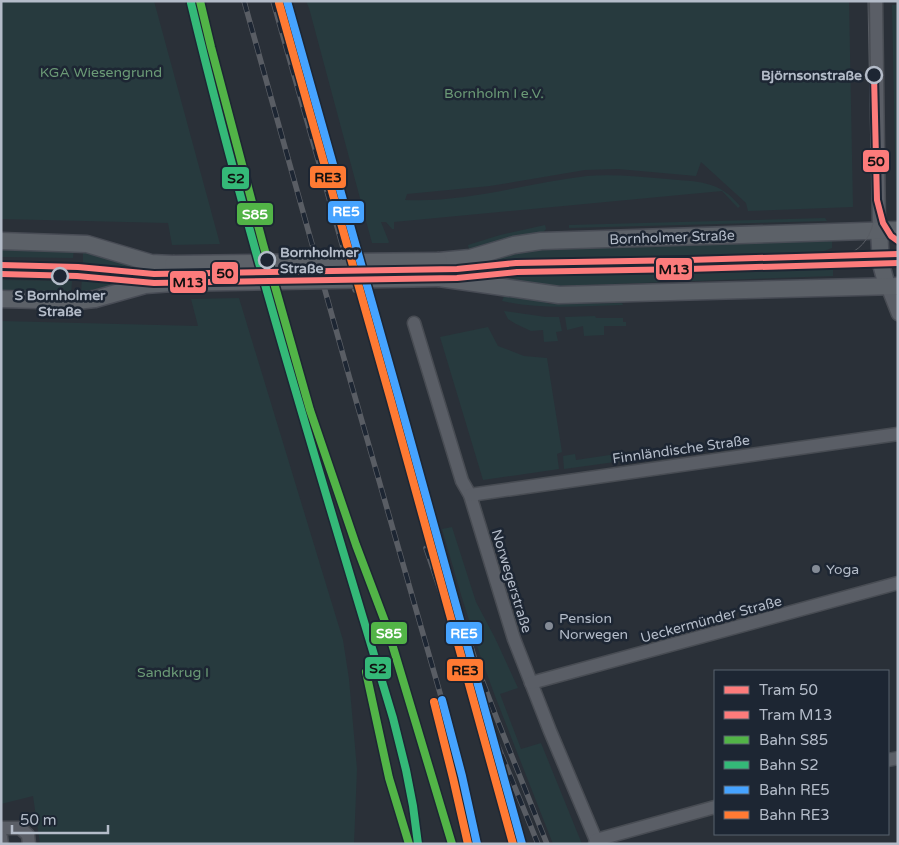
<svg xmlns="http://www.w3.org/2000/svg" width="899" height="845" font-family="'Varela Round',sans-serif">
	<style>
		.green { fill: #273a3e }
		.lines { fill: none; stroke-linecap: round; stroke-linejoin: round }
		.minor-casing { stroke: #484c53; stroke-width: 15 }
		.major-casing { stroke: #484c55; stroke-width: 19 }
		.minor { stroke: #5a5e66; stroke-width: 12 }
		.major { stroke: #5c6168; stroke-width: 16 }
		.tram { stroke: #595d64; stroke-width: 1 }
		.rail-casing { stroke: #595d64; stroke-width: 5.5 }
		.rail { stroke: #1d2633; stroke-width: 4; stroke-dasharray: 11; stroke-linecap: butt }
		.major-bridge-casing { stroke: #484c55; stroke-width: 19; stroke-linecap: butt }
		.major-bridge { stroke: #5c6168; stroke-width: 16 }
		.rail-1-casing { stroke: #1d2633; stroke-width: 11 }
		.rail-2-casing { stroke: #1d2633; stroke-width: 11 }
		.rail-3-casing { stroke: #1d2633; stroke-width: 11 }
		.rail-4-casing { stroke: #1d2633; stroke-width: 11 }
		.rail-1 { stroke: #52b447; stroke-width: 8 }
		.rail-2 { stroke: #34b978; stroke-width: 8 }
		.rail-3 { stroke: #46a3ff; stroke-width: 8 }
		.rail-4 { stroke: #ff7a33; stroke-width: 8 }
		.tram-1-casing { stroke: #1d2633; stroke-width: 10 }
		.tram-2-casing { stroke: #1d2633; stroke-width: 10 }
		.tram-1 { stroke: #fc7b7b; stroke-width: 6 }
		.tram-2 { stroke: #fc7b7b; stroke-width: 6 }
		.stop-dot { fill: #1d2633; stroke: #b4bcc9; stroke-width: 2.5 }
		.poi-dot { fill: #848b96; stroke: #1d2633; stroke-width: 2 }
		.labels { text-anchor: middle; stroke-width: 5; stroke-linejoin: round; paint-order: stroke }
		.park-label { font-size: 14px; fill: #6b9a76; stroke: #1d2633 }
		.stop-label { font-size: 14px; font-weight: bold; fill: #b4bcc9; stroke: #1d2633; text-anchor: end }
		.street-label { font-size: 14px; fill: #b4bcc9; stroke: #1d2633 }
		.poi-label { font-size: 14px; fill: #b4bcc9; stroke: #1d2633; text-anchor: start }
		.line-badge { stroke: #1d2633; stroke-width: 2 }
		.badge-label { font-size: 14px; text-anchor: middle; font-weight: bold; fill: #fff }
		.pale-badge-label { font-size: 14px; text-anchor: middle; font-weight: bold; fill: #111 }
	</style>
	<rect width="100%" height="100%" fill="#2a3038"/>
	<g class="green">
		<polygon points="1,1 154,1 220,244 172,245 168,223 1,219"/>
		<path d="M306 1H849L853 207 748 211 746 203 701 162 696 176 618 169 585 170 490 186 407 194 405 200C466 203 527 183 587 176 614 174 641 177 667 179 698 182 719 180 740 206L738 208 722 191 394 222V229H392L386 222H381L389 242 388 243H372L309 8Z"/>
		<polygon points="892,5 898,5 898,204 896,199"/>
		<polygon points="825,218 827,221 569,228 569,225"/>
		<polygon points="545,225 546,229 541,235 477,249 469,249 468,245 500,235"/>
		<polygon points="832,239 832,248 824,251 803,253 517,261 473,265 472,264 528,250 550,247"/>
		<polygon points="1,247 74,249 73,258 1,257"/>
		<polygon points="83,250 137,266 136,271 83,265"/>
		<polygon points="833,264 833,276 558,286 529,284 473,274 473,273 579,271"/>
		<polygon points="82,276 134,277 136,281 81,295"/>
		<polygon points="1,280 72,281 71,295 1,293"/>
		<path d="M505 294 543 298 549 304 622 303 623 305C582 306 542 310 502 301Z"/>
		<polygon points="239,298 343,640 349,679 357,769 354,844 40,844 33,796 1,804 1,321 198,326 191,299"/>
		<polygon points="504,311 546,317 559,317 562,331 556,332 558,341 544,342 543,330 531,331 516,324 508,319"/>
		<polygon points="595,316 596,318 623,318 623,322 626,322 626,326 604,326 604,335 584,336 583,326 567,330 565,317"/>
		<polygon points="488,327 498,346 524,356 547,358 562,452 557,454 559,469 483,480 440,337"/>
		<polygon points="650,449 651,457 564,469 563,456 575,454 576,460"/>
		<polygon points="452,527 476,602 495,638 518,688 500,694 521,749 541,743 582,844 553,844 495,696 480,655 462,598 442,529"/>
	</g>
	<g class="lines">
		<defs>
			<g id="minor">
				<polyline points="876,1 879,230"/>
				<polyline points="887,286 898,314"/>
				<polyline points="414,323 462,481 470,495 514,639 550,731 596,840 595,844"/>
				<polyline points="470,495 898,434"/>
				<polyline points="531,683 898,583"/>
				<polyline points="888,760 898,758"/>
				<polyline points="1,828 20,828 28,835 29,844"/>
				<polyline points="1,837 2,844"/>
				<polyline points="596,840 715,807"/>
			</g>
			<g id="major">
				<polyline points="879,230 881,264 887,286"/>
				<polyline points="1,241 87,244 151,263 173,264"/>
				<polyline points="439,261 470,258 514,245 541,241 898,230"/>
				<polyline points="439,278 559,295 898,286"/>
				<polyline points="1,299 76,301 95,299 145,285 173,283"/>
			</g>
		</defs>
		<use href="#minor" class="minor-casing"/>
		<use href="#major" class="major-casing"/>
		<use href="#minor" class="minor"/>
		<use href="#major" class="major"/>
		<g class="tram">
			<polyline points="868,1 871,161"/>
			<path d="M809 262C855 258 873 249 877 200"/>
		</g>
		<defs>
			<g id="rail">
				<polyline points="244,1 347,369 442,700"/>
				<polyline points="273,1 355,290"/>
				<polyline points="426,548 469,675 538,844"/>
				<polyline points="449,577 479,672 497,719 547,844"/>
			</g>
		</defs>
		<use href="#rail" class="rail-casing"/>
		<use href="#rail" class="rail"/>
		<defs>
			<g id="major-bridge">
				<polyline points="173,264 439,261"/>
				<polyline points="173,283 439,278"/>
			</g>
		</defs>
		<use href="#major-bridge" class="major-bridge-casing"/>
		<use href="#major-bridge" class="major-bridge"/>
		<defs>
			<g id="rail-1">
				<polyline points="200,1 211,47 263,244 310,410 356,545 387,627 452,844"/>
				<polyline points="366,672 389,778 409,844"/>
			</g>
			<path id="rail-2" d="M191 3C249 244 322 481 393 718L406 770 413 806 418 844"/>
			<g id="rail-3">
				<polyline points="287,1 399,399 522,844"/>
				<polyline points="442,700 462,776 477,844"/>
			</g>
			<g id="rail-4">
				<polyline points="279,3 391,401 513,844"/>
				<polyline points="434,702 453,778 468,844"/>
			</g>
		</defs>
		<use href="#rail-1" class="rail-1-casing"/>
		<use href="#rail-2" class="rail-2-casing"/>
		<use href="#rail-3" class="rail-3-casing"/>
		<use href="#rail-4" class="rail-4-casing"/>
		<use href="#rail-1" class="rail-1"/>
		<use href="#rail-2" class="rail-2"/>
		<use href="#rail-3" class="rail-3"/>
		<use href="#rail-4" class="rail-4"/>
		<defs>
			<g id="tram-1">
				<polyline points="874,75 877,200 883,223 891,236 898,241"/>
				<polyline points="1,265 78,267 154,274 457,269 516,263 688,260 898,254"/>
			</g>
			<polyline id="tram-2" points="1,274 77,276 154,283 457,278 517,272 688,269 898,263"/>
		</defs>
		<use href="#tram-1" class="tram-1-casing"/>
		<use href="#tram-2" class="tram-2-casing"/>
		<use href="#tram-1" class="tram-1"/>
		<use href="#tram-2" class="tram-2"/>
	</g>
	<g class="stop-dot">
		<circle cx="874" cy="75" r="8"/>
		<circle cx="267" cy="260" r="8"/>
		<circle cx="60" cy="276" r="8"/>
	</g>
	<g class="poi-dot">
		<circle cx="816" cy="569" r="5"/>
		<circle cx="549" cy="626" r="5"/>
	</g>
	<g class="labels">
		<g class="park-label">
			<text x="101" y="77">KGA Wiesengrund</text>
			<text x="494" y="98">Bornholm I e.V.</text>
			<text x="173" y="677">Sandkrug I</text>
		</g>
		<g class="stop-label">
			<text x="862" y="80">Björnsonstraße</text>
			<text x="280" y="257" text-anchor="start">Bornholmer<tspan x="280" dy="16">Straße</tspan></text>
			<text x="60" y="300" text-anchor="middle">S Bornholmer<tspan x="60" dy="16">Straße</tspan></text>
		</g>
		<g class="street-label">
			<text transform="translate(672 237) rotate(-2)" y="5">Bornholmer Straße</text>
			<text transform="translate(681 449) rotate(-8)" y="5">Finnländische Straße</text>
			<text transform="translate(512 581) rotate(73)" y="5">Norwegerstraße</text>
			<text transform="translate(711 619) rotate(-15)" y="5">Ueckermünder Straße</text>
		</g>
		<g class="poi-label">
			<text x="826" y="574">Yoga</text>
			<text x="559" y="623">Pension<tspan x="559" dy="16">Norwegen</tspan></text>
		</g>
	</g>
	<g class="line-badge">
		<rect x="862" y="149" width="28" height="24" rx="5" fill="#fc7b7b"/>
		<rect x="309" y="165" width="38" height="24" rx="5" fill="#ff7a33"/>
		<rect x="221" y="166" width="29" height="24" rx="5" fill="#34b978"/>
		<rect x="327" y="200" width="38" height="24" rx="5" fill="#46a3ff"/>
		<rect x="236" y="202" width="38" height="24" rx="5" fill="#52b447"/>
		<rect x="655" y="257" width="38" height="24" rx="5" fill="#fc7b7b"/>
		<rect x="211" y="261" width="28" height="24" rx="5" fill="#fc7b7b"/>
		<rect x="169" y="270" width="38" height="24" rx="5" fill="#fc7b7b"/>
		<rect x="445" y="621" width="38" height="24" rx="5" fill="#46a3ff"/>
		<rect x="370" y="621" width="38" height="24" rx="5" fill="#52b447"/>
		<rect x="364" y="656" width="28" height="24" rx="5" fill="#34b978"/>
		<rect x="446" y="658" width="38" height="24" rx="5" fill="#ff7a33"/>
	</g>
	<g class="badge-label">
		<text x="346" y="216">RE5</text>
		<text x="255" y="219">S85</text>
		<text x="464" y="638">RE5</text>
		<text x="389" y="638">S85</text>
	</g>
	<g class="pale-badge-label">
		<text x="876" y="166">50</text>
		<text x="328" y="182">RE3</text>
		<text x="236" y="183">S2</text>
		<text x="674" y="274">M13</text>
		<text x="225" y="278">50</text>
		<text x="188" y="287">M13</text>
		<text x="378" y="673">S2</text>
		<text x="465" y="675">RE3</text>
	</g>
	<rect width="899" height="845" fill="none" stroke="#b4bcc9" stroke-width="5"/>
	<rect x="714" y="670" width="175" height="165" fill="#1d2633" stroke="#59626f"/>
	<rect x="724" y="686" width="25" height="8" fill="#fc7b7b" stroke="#59626f"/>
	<text x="759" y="695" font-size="15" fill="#b4bcc9">Tram 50</text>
	<rect x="724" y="711" width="25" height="8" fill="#fc7b7b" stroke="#59626f"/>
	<text x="759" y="720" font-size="15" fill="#b4bcc9">Tram M13</text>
	<rect x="724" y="736" width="25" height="8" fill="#52b447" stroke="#59626f"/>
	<text x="759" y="745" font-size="15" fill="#b4bcc9">Bahn S85</text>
	<rect x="724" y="761" width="25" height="8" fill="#34b978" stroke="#59626f"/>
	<text x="759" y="770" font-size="15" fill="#b4bcc9">Bahn S2</text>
	<rect x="724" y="786" width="25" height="8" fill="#46a3ff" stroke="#59626f"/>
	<text x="759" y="795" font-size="15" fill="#b4bcc9">Bahn RE5</text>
	<rect x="724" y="811" width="25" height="8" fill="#ff7a33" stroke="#59626f"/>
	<text x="759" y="820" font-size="15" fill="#b4bcc9">Bahn RE3</text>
	<path d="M12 825v8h96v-8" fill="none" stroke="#b4bcc9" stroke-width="2.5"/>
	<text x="20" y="825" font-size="15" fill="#b4bcc9" stroke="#1d2633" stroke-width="4" paint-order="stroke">50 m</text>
</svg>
